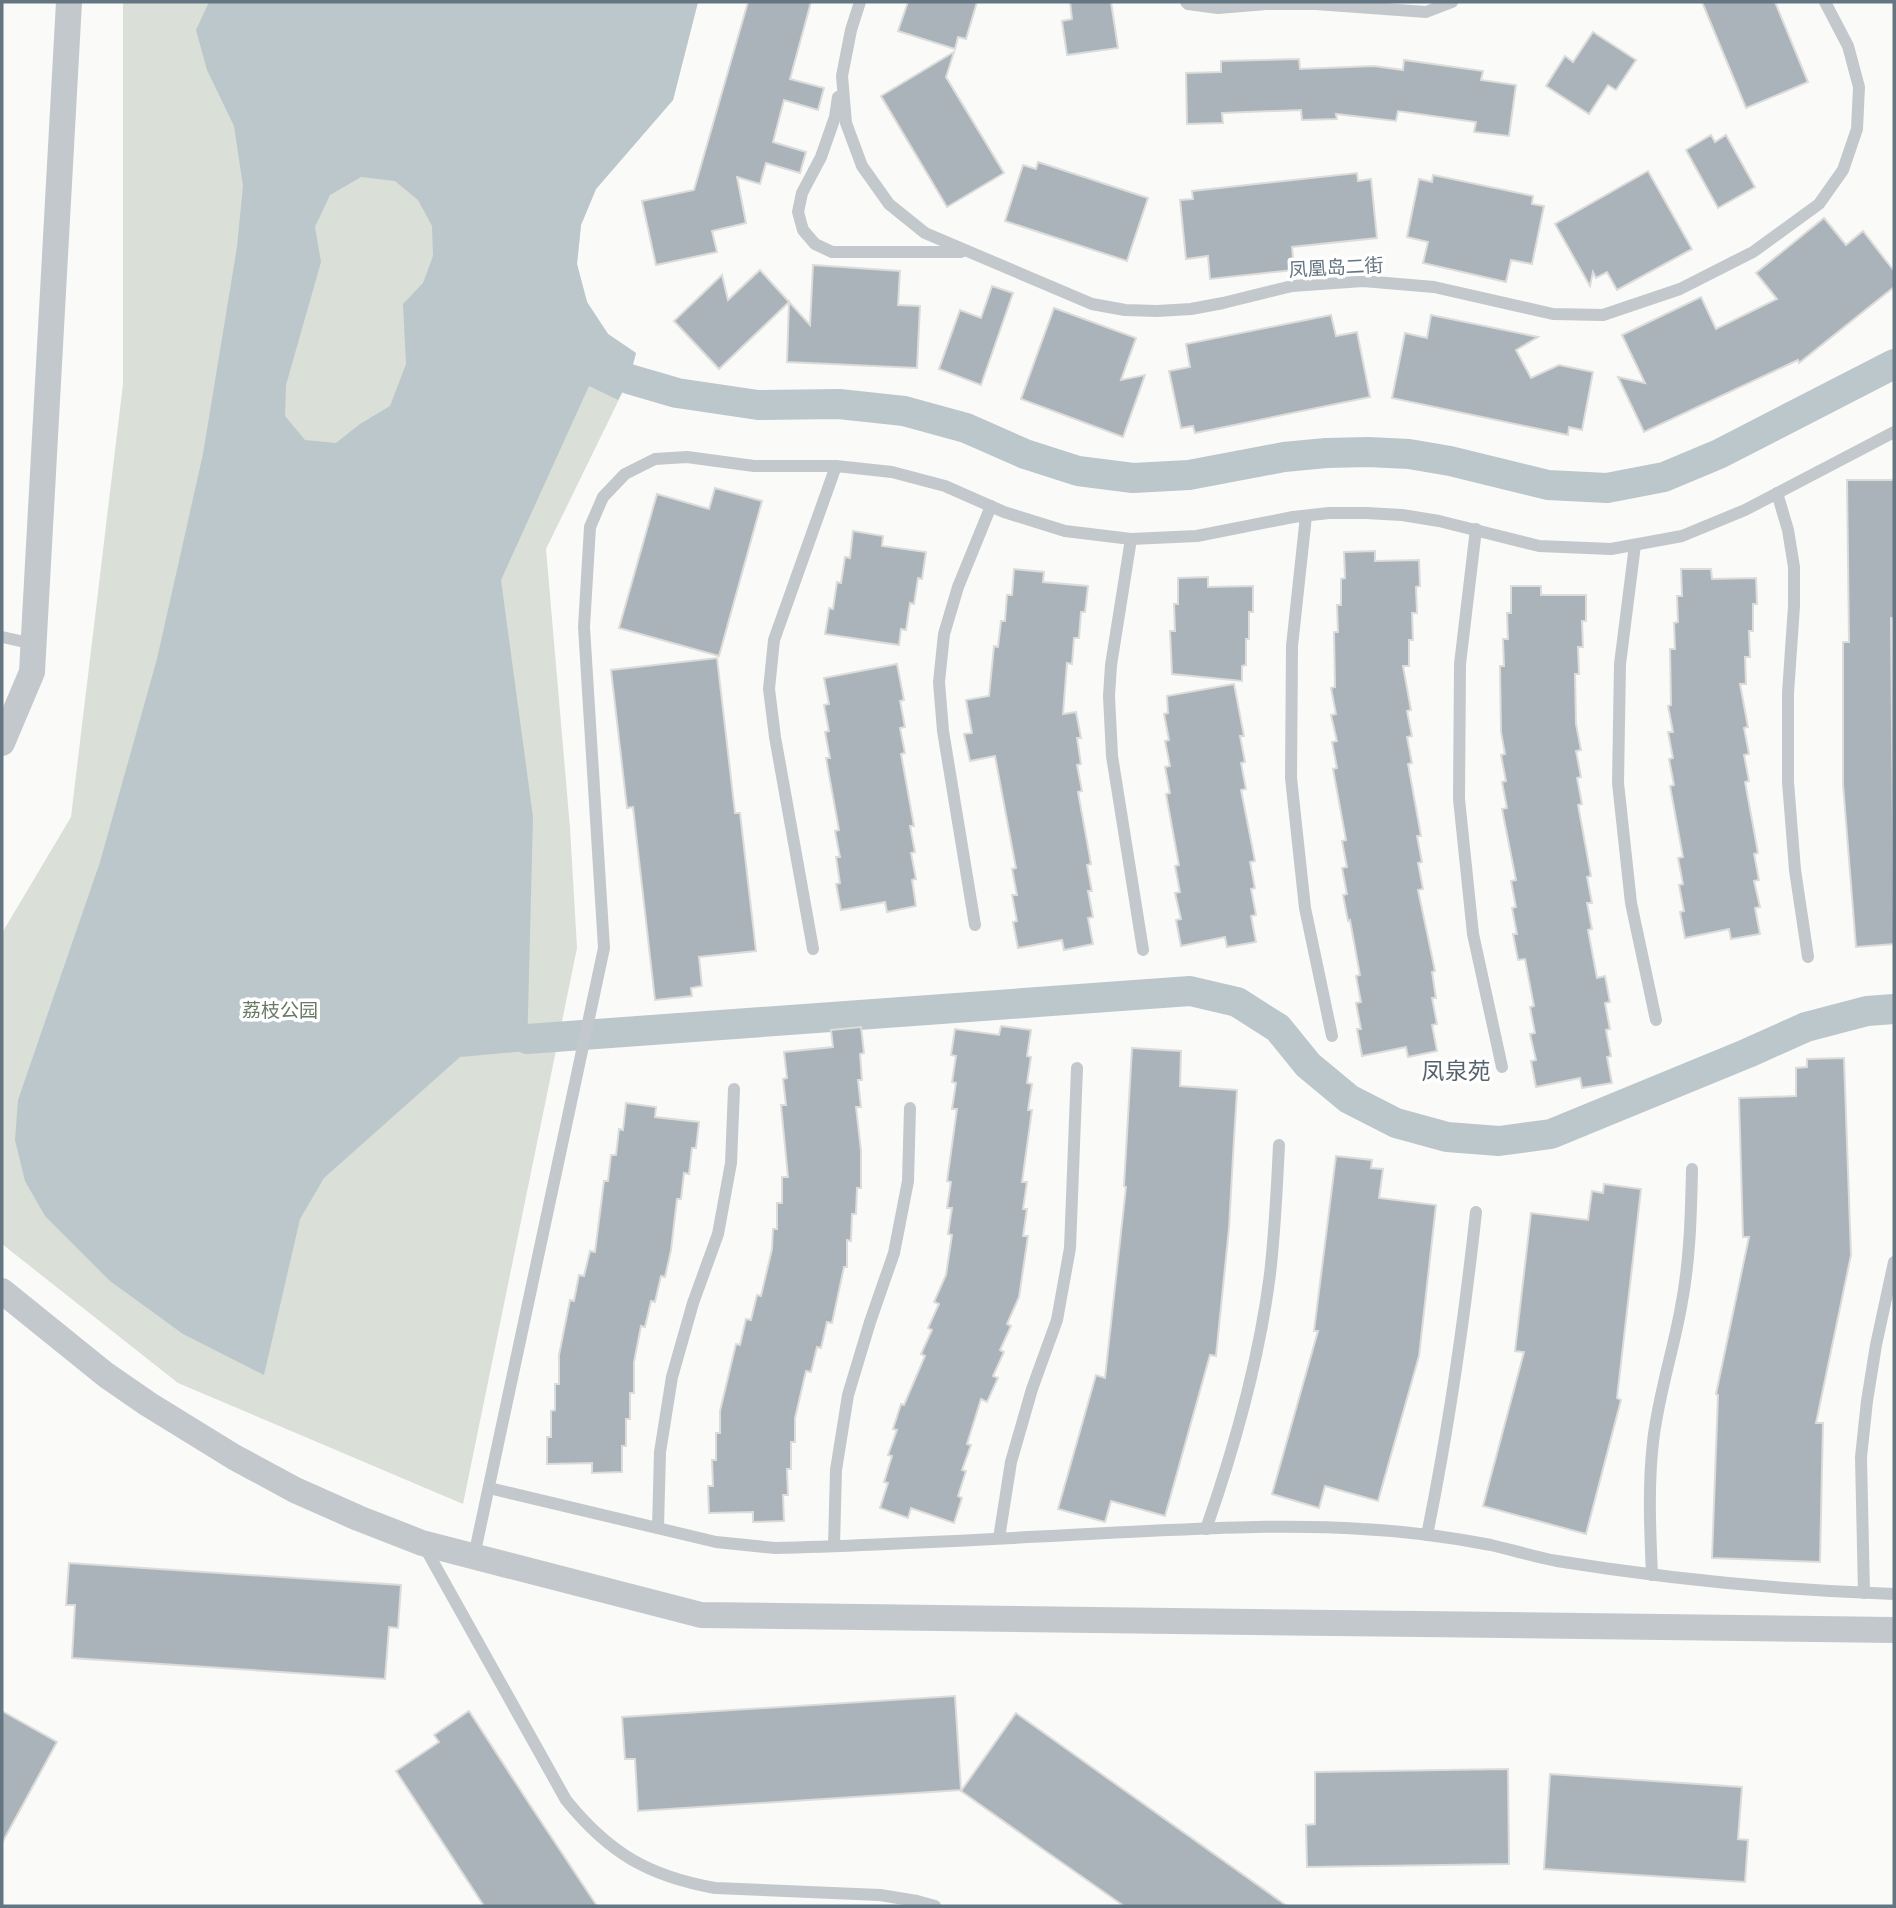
<svg xmlns="http://www.w3.org/2000/svg" width="1896" height="1908" font-family="Manrope,'Noto Sans SC',sans-serif">
	<style>
		.green { fill: #dadfd7 }
		.water { fill: #bbc7cb; fill-rule: evenodd }
		.lines { fill: none; stroke-linecap: round; stroke-linejoin: round }
		.canal { stroke: #bbc7cb; stroke-width: 30 }
		.building { fill: #aab3b9; stroke: #dcdcda; stroke-width: 2 }
		.service { stroke: #c3c8cc; stroke-width: 12 }
		.minor { stroke: #c3c8cc; stroke-width: 26 }
		.labels { text-anchor: middle; stroke-width: 7; stroke-linejoin: round; paint-order: stroke }
		.street-label { font-size: 19px; fill: #657683; stroke: #fff }
		.park-label { font-size: 19px; fill: #687a64; stroke: #fff }
		.quarter-label { font-size: 23px; fill: #57646e; stroke: #fff }
	</style>
	<rect width="100%" height="100%" fill="#fafaf8"/>
	<polygon class="green" points="123,2 698,2 673,100 596,189 581,225 577,264 587,302 608,334 636,353 629,379 546,549 570,828 577,948 463,1504 178,1383 2,1244 2,933 71,817 123,384"/>
	<path class="water" d="M209 2H698L673 100 596 189 581 225 577 264 587 302 608 334 636 353 629 379 618 400 589 386 501 580 533 817 527 1051 460 1057 324 1178 300 1219 264 1375 183 1334 110 1281 45 1216 25 1181 15 1140 18 1100 100 862 157 659 203 454 237 247 243 186 234 126 207 70 196 30ZM361 177 395 181 418 200 432 226 433 256 423 283 403 304 406 364 390 406 360 424 336 443 305 440 285 416 286 385 321 262 315 227 330 195Z"/>
	<g class="lines">
		<g class="canal">
			<polyline points="629,379 677,393 758,405 839,404 904,411 966,428 1025,454 1078,471 1133,478 1189,475 1284,457 1326,453 1368,452 1409,454 1450,461 1548,485 1607,488 1664,477 1719,454 1894,364"/>
			<polyline points="527,1039 1190,991 1237,1002 1278,1028 1308,1065 1349,1099 1396,1123 1447,1137 1499,1141 1551,1134 1748,1053 1806,1027 1867,1011 1894,1009"/>
		</g>
	</g>
	<g class="building">
		<polygon points="748,2 811,2 790,79 824,88 818,110 784,100 773,142 806,152 800,173 766,163 760,184 737,177 746,223 712,231 717,252 656,265 642,201 694,190"/>
		<polygon points="908,2 977,2 966,39 958,37 955,49 898,31"/>
		<polygon points="1070,2 1111,2 1118,48 1067,55 1062,21 1072,19"/>
		<polygon points="1702,2 1775,2 1808,82 1746,108"/>
		<polygon points="1593,32 1636,60 1616,90 1608,85 1589,114 1546,86 1565,56 1573,62"/>
		<polygon points="954,52 946,77 1004,173 947,207 881,96"/>
		<polygon points="1299,59 1300,69 1374,66 1403,70 1404,60 1483,71 1481,80 1516,85 1509,136 1474,132 1476,122 1398,111 1396,121 1336,114 1337,119 1302,120 1301,110 1222,113 1223,123 1187,124 1186,73 1221,72 1221,61"/>
		<polygon points="1711,135 1715,142 1726,135 1755,187 1718,208 1686,150"/>
		<polygon points="1038,162 1148,198 1127,261 1005,221 1023,165 1036,169"/>
		<polygon points="1648,171 1692,249 1617,290 1607,272 1596,278 1593,272 1590,286 1555,224"/>
		<polygon points="1357,173 1358,181 1371,179 1377,238 1292,247 1294,270 1210,279 1208,256 1186,259 1180,200 1193,199 1192,191"/>
		<polygon points="1433,175 1533,196 1532,204 1544,206 1532,264 1511,260 1506,282 1423,263 1428,242 1407,237 1419,179 1432,182"/>
		<polygon points="1824,218 1846,245 1863,231 1894,271 1894,287 1799,363 1798,360 1644,432 1618,377 1645,383 1622,335 1701,297 1716,329 1777,299 1756,273"/>
		<polygon points="813,265 900,271 898,305 920,306 917,368 787,362 789,302 719,369 674,321 722,275 728,300 760,270 810,325"/>
		<polygon points="992,286 1013,293 981,385 939,369 960,310 981,318"/>
		<polygon points="1054,308 1136,338 1121,380 1145,375 1123,437 1021,399"/>
		<polygon points="1331,315 1336,336 1357,332 1370,397 1195,433 1193,426 1181,428 1169,371 1190,367 1186,344"/>
		<polygon points="1431,315 1538,337 1516,350 1531,378 1559,365 1593,372 1582,430 1569,427 1568,435 1392,398 1405,333 1427,338"/>
		<polygon points="1847,480 1894,480 1894,618 1891,618 1894,944 1856,947 1843,784 1843,642 1849,642"/>
		<polygon points="715,488 762,501 719,656 619,628 657,494 709,509"/>
		<polygon points="853,531 883,536 882,546 926,552 922,579 918,578 914,604 910,603 906,630 901,629 899,645 825,634 829,608 833,609 837,582 841,583 845,557 850,558"/>
		<polygon points="1375,551 1375,561 1419,560 1420,586 1416,587 1417,613 1412,613 1413,640 1409,640 1409,666 1403,666 1411,710 1407,711 1412,736 1407,737 1412,763 1408,764 1421,836 1417,836 1422,862 1418,863 1423,889 1418,890 1435,971 1432,972 1436,998 1432,998 1437,1024 1432,1025 1437,1051 1408,1057 1406,1047 1362,1056 1357,1029 1361,1029 1356,1003 1361,1002 1356,976 1360,975 1350,920 1348,921 1343,895 1347,894 1342,868 1347,867 1342,841 1346,840 1333,769 1337,768 1332,742 1337,741 1331,715 1336,714 1331,688 1335,687 1334,632 1338,632 1337,605 1341,605 1341,579 1345,578 1344,552"/>
		<polygon points="1014,569 1044,572 1043,582 1088,586 1085,612 1081,612 1079,638 1074,638 1072,664 1067,663 1063,714 1076,712 1081,738 1077,738 1081,764 1077,765 1082,791 1078,792 1091,864 1087,865 1092,891 1088,891 1093,917 1088,918 1093,944 1064,950 1062,940 1018,948 1013,922 1017,921 1012,895 1017,895 1012,869 1016,868 995,756 970,761 964,734 972,733 966,700 989,696 994,646 998,647 1001,621 1005,621 1007,595 1012,595"/>
		<polygon points="1681,569 1711,569 1712,579 1756,578 1757,604 1753,604 1753,631 1749,631 1750,657 1745,657 1746,684 1740,684 1748,727 1744,728 1749,754 1744,755 1749,781 1745,782 1758,853 1754,854 1759,880 1754,881 1760,907 1755,908 1760,934 1731,939 1729,929 1685,938 1680,912 1684,911 1679,885 1683,884 1678,858 1683,857 1670,786 1674,785 1669,759 1673,758 1668,732 1673,732 1668,706 1671,705 1670,649 1675,649 1674,623 1678,622 1677,596 1682,596"/>
		<polygon points="1208,577 1208,587 1253,586 1253,612 1249,612 1249,639 1246,639 1246,665 1242,666 1242,681 1172,674 1170,631 1175,631 1174,604 1178,604 1178,578"/>
		<polygon points="1511,586 1541,586 1541,595 1586,595 1586,621 1582,621 1583,647 1578,647 1579,674 1575,674 1576,724 1581,750 1576,751 1581,777 1577,778 1582,804 1578,805 1591,876 1587,877 1592,903 1587,903 1592,929 1588,930 1597,978 1605,976 1610,1002 1605,1003 1610,1029 1606,1030 1611,1056 1607,1057 1612,1083 1582,1088 1580,1078 1536,1087 1531,1061 1536,1060 1530,1034 1535,1033 1530,1007 1534,1006 1525,959 1518,960 1513,934 1517,934 1512,908 1516,907 1511,881 1516,880 1502,809 1507,808 1502,782 1506,781 1501,755 1505,754 1501,732 1500,666 1504,666 1503,639 1508,639 1507,613 1511,613"/>
		<polygon points="717,658 735,813 740,813 756,951 699,957 702,986 691,988 692,996 655,1000 633,807 627,808 611,670"/>
		<polygon points="897,664 904,700 900,701 905,727 900,728 905,753 901,754 914,826 910,826 915,852 911,853 916,879 912,880 916,906 887,912 885,902 841,910 836,884 840,883 836,857 840,857 835,831 839,830 826,758 830,758 825,732 829,731 824,705 829,704 824,678"/>
		<polygon points="1234,684 1244,736 1240,736 1245,762 1241,763 1246,789 1241,790 1255,861 1250,862 1255,888 1251,889 1256,915 1251,916 1256,942 1227,947 1225,937 1181,946 1176,920 1181,919 1175,893 1180,892 1175,866 1179,865 1166,794 1170,793 1165,767 1170,766 1165,741 1169,740 1164,714 1168,713 1167,696"/>
		<polygon points="1001,1026 1031,1030 1027,1056 1031,1057 1027,1083 1032,1084 1028,1110 1032,1110 1022,1182 1027,1182 1023,1209 1027,1209 1023,1236 1028,1236 1019,1297 1007,1324 1011,1326 1000,1350 1004,1352 993,1376 998,1378 987,1402 981,1399 967,1444 971,1445 962,1470 966,1471 958,1496 962,1498 954,1523 911,1508 908,1518 880,1508 888,1483 884,1482 892,1456 888,1455 897,1430 893,1429 901,1404 904,1405 925,1356 921,1354 932,1330 928,1328 939,1304 934,1302 946,1275 952,1235 948,1234 952,1208 947,1208 951,1182 947,1181 957,1109 952,1109 956,1083 952,1082 956,1056 951,1055 955,1029 999,1035"/>
		<polygon points="861,1027 864,1053 860,1054 862,1080 858,1080 861,1107 856,1107 861,1151 861,1188 857,1188 856,1214 852,1214 851,1241 847,1240 847,1267 844,1267 832,1323 827,1322 821,1348 817,1347 811,1372 806,1371 795,1418 795,1442 791,1442 791,1469 787,1469 788,1495 783,1495 784,1521 753,1522 753,1512 709,1513 708,1486 713,1486 712,1460 716,1460 716,1433 720,1433 720,1411 736,1344 740,1345 746,1319 751,1320 757,1295 761,1296 772,1249 773,1229 777,1229 777,1203 782,1203 782,1177 788,1177 781,1105 786,1105 783,1079 787,1078 784,1052 833,1047 831,1030"/>
		<polygon points="1132,1048 1181,1051 1180,1086 1237,1090 1233,1156 1229,1228 1216,1356 1210,1355 1165,1516 1111,1501 1105,1522 1058,1509 1096,1375 1105,1378 1126,1187 1124,1186"/>
		<polygon points="1844,1058 1851,1255 1816,1423 1823,1423 1820,1562 1712,1558 1718,1395 1716,1394 1749,1237 1743,1237 1739,1098 1796,1096 1796,1068 1807,1067 1807,1059"/>
		<polygon points="626,1103 656,1107 655,1117 699,1122 696,1148 692,1148 689,1174 684,1173 681,1199 677,1199 671,1250 665,1277 661,1276 655,1302 651,1301 645,1327 641,1326 634,1362 634,1393 630,1393 630,1419 626,1419 626,1446 622,1446 622,1472 592,1473 592,1463 547,1464 547,1437 551,1437 551,1411 555,1410 555,1384 559,1384 559,1355 570,1300 574,1301 579,1275 584,1276 590,1251 595,1252 604,1181 608,1181 611,1155 616,1155 619,1129 623,1130"/>
		<polygon points="1336,1156 1372,1160 1371,1168 1383,1169 1379,1198 1436,1205 1419,1356 1378,1501 1325,1486 1319,1508 1272,1494 1318,1331 1314,1331"/>
		<polygon points="1604,1184 1641,1189 1617,1398 1621,1400 1586,1534 1483,1506 1524,1352 1515,1351 1531,1213 1588,1220 1592,1191 1603,1193"/>
		<polygon points="69,1563 401,1585 398,1628 389,1627 385,1679 72,1658 75,1605 66,1605"/>
		<polygon points="955,1696 961,1790 638,1811 635,1759 625,1759 622,1717"/>
		<polygon points="2,1711 57,1742 2,1843"/>
		<polygon points="469,1711 530,1805 597,1906 484,1906 396,1771 439,1742 434,1735"/>
		<polygon points="1016,1713 1107,1778 1287,1906 1124,1906 1044,1850 961,1791"/>
		<polygon points="1508,1769 1509,1864 1307,1867 1306,1825 1315,1824 1315,1772"/>
		<polygon points="1550,1774 1742,1787 1738,1839 1748,1840 1745,1882 1544,1869"/>
	</g>
	<g class="lines">
		<g class="service">
			<polyline points="860,2 851,30 842,76 846,123 862,166 889,204 925,233 1092,304 1125,310 1157,311 1191,309 1223,303 1292,286 1363,281 1434,287 1553,314 1603,315 1680,289 1753,252 1819,204 1843,170 1857,129 1859,87 1848,46 1825,2"/>
			<polyline points="1186,2 1188,4 1218,8 1266,4 1316,4 1426,12 1452,2"/>
			<polyline points="838,97 835,117 821,157 802,193 798,212 803,230 815,244 832,252 961,252"/>
			<polyline points="1777,493 1788,530 1794,567 1794,606 1788,693 1788,782 1795,870 1808,957"/>
			<polyline points="1306,516 1292,646 1291,778 1305,908 1332,1036"/>
			<polyline points="1476,529 1460,664 1459,799 1473,934 1502,1067"/>
			<polyline points="1131,539 1111,665 1109,696 1112,756 1143,950"/>
			<polyline points="1635,545 1620,664 1618,783 1631,903 1656,1020"/>
			<polyline points="2,637 34,644"/>
			<polyline points="975,925 943,731 939,682 944,634 958,587 991,506"/>
			<polyline points="813,949 775,737 769,689 774,640 836,466"/>
			<path d="M489 1488 716 1542 775 1548C899 1545 1023 1537 1148 1531 1219 1528 1291 1524 1362 1529 1405 1531 1449 1537 1491 1545 1513 1550 1535 1557 1557 1561 1669 1579 1781 1590 1894 1594"/>
			<polyline points="658,1528 660,1452 672,1377 693,1303 718,1234 731,1163 734,1089"/>
			<path d="M1206 1529C1235 1446 1259 1361 1270 1274 1275 1231 1277 1188 1279 1145"/>
			<path d="M1427 1535C1449 1427 1464 1322 1476 1212"/>
			<polyline points="999,1538 1011,1462 1032,1389 1057,1320 1070,1248 1077,1068"/>
			<path d="M423 1544 566 1800C609 1853 648 1876 715 1888L880 1895 917 1901 935 1906"/>
			<polyline points="834,1546 836,1470 848,1395 870,1322 894,1253 908,1181 910,1108"/>
			<polyline points="474,1556 604,948 584,627 590,527 603,497 625,474 655,459 687,457 754,466 836,466 892,472 945,486 1004,512 1065,531 1131,539 1197,536 1293,517 1329,513 1366,513 1402,515 1439,521 1539,546 1611,549 1682,536 1745,510 1894,432"/>
			<path d="M1652 1575C1650 1530 1648 1486 1653 1442 1658 1396 1673 1352 1681 1307 1690 1261 1691 1215 1692 1169"/>
			<polyline points="1864,1593 1861,1457 1867,1401 1876,1345 1894,1262"/>
		</g>
		<g class="minor">
			<polyline points="2,743 32,672 69,2"/>
			<polyline points="2,1291 106,1375 148,1404 234,1457 295,1490 358,1518 422,1543 701,1615 1894,1630"/>
		</g>
	</g>
	<g class="labels">
		<g class="street-label">
			<text transform="translate(1336 267) rotate(-3)" y="7">凤凰岛二街</text>
		</g>
		<g class="park-label">
			<text x="280" y="1017">荔枝公园</text>
		</g>
		<g class="quarter-label">
			<text x="1456" y="1079">凤泉苑</text>
		</g>
	</g>
	<rect width="1896" height="1908" fill="none" stroke="#657683" stroke-width="7"/>
</svg>
